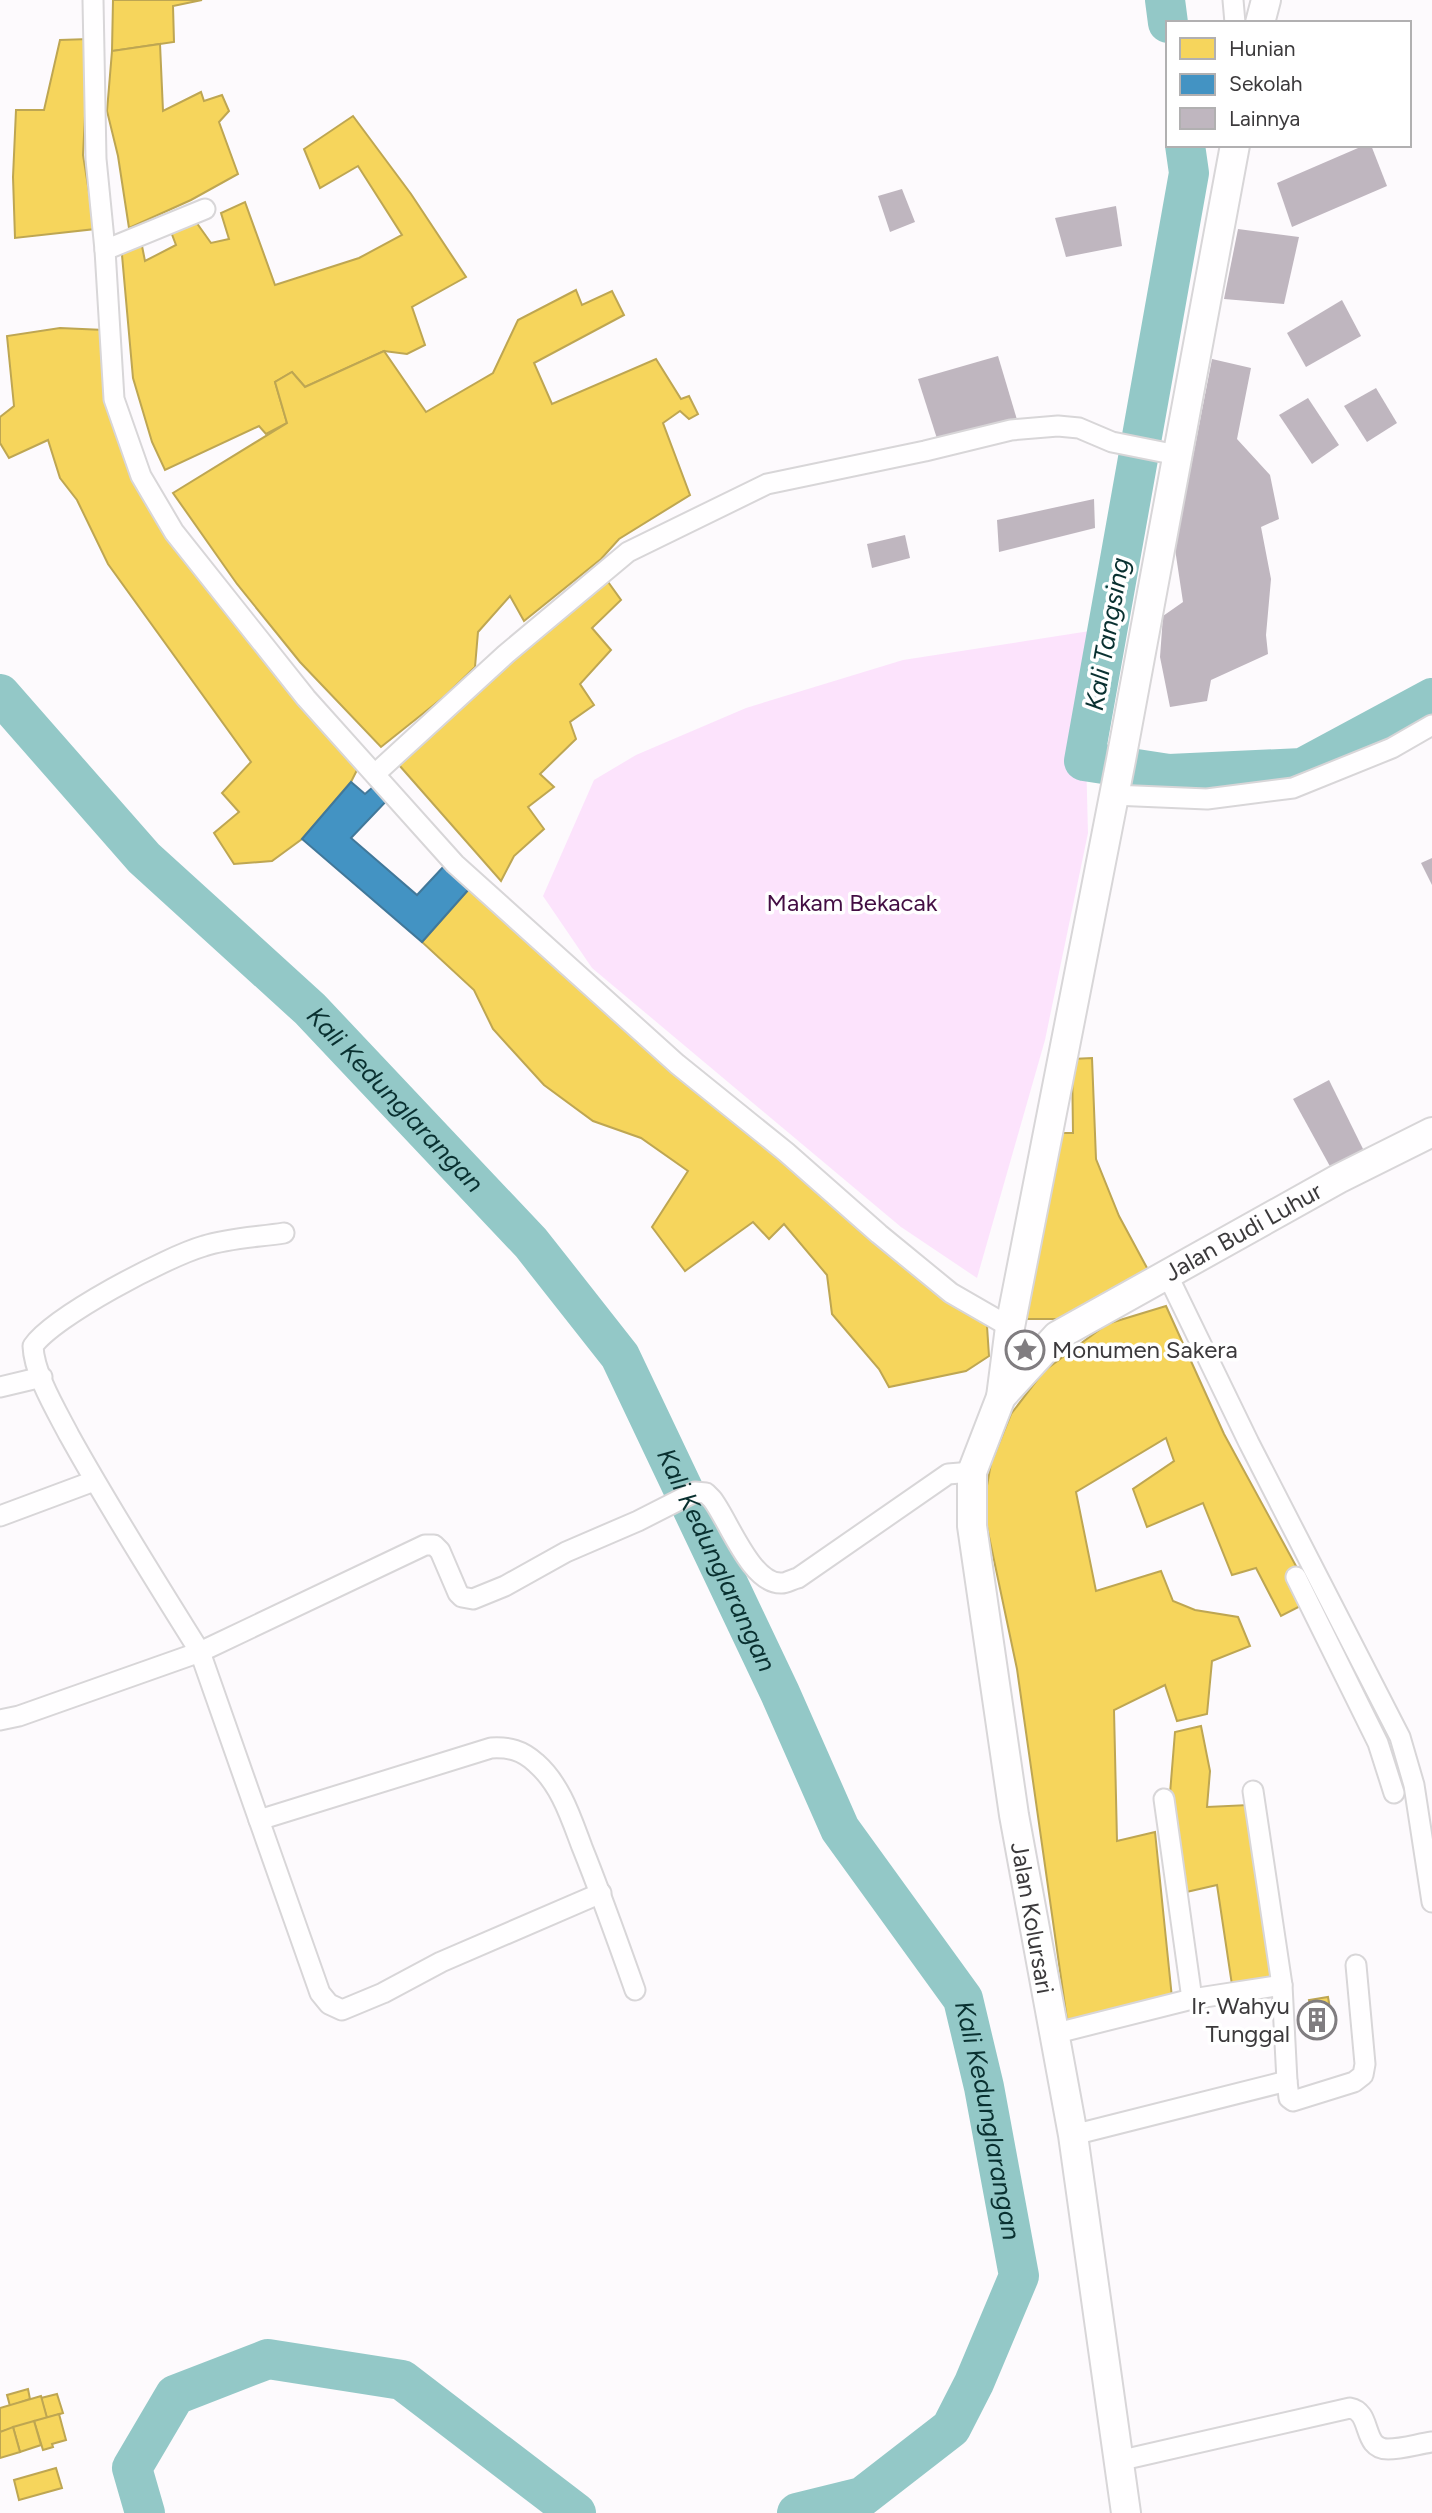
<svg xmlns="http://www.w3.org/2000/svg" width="1432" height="2513" font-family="Figtree,sans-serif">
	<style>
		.green { fill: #fce3fc }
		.homes { fill: #f6d55c; stroke: #bea652; stroke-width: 2 }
		.schools { fill: #4393c3; stroke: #41789a; stroke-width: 2 }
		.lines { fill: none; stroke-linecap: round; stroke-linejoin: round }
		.river { stroke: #93c8c7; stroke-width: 40 }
		.building { fill: #bfb6bf }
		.street-casing { stroke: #d8d6d8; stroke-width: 23 }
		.secondary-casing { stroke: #d8d6d8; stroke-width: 32 }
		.street { stroke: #fffeff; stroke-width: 19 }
		.secondary { stroke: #fffeff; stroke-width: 28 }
		.labels { text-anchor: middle; stroke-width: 7; stroke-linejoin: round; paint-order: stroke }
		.park-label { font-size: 24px; fill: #430e43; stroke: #fff }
		.street-label { font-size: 24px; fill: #3c3a3c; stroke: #fff }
		.poi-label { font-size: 24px; fill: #3c3a3c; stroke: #fff; text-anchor: start }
		.water-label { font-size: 26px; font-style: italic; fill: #093030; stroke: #fff }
	</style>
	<rect width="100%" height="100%" fill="#fdfafd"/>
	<polygon class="green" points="1109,628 1086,755 1088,833 1045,1040 977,1278 901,1227 592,968 543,896 594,780 636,755 746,708 903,660"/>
	<g class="homes">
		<polygon points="113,0 202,0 173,6 174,42 112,51"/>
		<polygon points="89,39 83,155 95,229 15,238 13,177 16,110 44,110 60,40"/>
		<polygon points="160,44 163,111 201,92 204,101 222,95 229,111 219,122 238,174 191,200 129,228 118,156 107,111 112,51"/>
		<polygon points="353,116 411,194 466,277 412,307 425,345 407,354 384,351 305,387 292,372 275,382 287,423 266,434 259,426 165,470 152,442 133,378 121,244 140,236 145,261 176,245 168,224 191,215 211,243 229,239 221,213 245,202 275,285 359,258 402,235 358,166 320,188 304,149"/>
		<polygon points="576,290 582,305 612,291 624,315 534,363 552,404 656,359 681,399 689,396 698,414 689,419 680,411 663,423 690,495 619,539 601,559 524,621 510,596 478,632 475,667 445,696 381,747 300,662 237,584 173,493 287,423 275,382 292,372 305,387 384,351 426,412 493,373 518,320"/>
		<polygon points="60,328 104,330 141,476 362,760 351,782 302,839 272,861 234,864 214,833 239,812 222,793 251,762 108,564 77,500 60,478 48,440 9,458 0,443 0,417 14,406 7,336"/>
		<polygon points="606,579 621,600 592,628 611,650 580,684 594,705 570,722 576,739 540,774 554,787 528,807 544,829 514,856 501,881 399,765 536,638"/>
		<polygon points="469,889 951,1293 989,1310 987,1326 989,1356 966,1371 889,1387 879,1369 832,1314 827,1275 784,1224 769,1239 753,1222 685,1271 652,1227 688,1171 641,1138 593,1121 544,1085 493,1029 474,990 422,942"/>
		<polygon points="1092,1058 1096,1159 1119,1216 1153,1279 1075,1319 1022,1319 1055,1133 1073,1133 1072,1059"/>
		<polygon points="1166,1306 1224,1434 1314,1599 1281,1616 1256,1568 1232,1575 1203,1503 1147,1527 1133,1489 1174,1461 1166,1438 1076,1492 1096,1591 1161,1571 1173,1601 1195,1610 1238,1617 1250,1646 1212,1661 1207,1714 1177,1721 1165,1685 1114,1710 1117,1841 1155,1832 1172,1998 1067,2020 1017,1669 983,1508 991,1463 1011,1414 1044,1371 1107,1324"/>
		<polygon points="1201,1726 1210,1771 1207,1807 1249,1805 1274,1980 1232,1985 1217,1885 1182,1893 1169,1806 1175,1732"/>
		<polygon points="1328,1997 1333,2026 1304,2033 1301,2013 1311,2010 1309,2000"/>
		<polygon points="28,2389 30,2399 10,2406 7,2395"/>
		<polygon points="57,2394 63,2413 47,2418 41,2398"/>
		<polygon points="41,2396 47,2418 0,2432 0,2408"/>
		<polygon points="59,2414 66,2440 52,2444 53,2447 43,2450 34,2421"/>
		<polygon points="34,2421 41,2445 20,2452 13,2427"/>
		<polygon points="13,2427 20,2452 0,2458 0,2432"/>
		<polygon points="56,2468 62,2488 19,2500 14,2480"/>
	</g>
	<polygon class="schools" points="381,780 393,794 351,838 417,895 445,865 469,889 422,942 302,839 351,782 365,794"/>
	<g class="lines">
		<g class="river">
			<polyline points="1165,0 1168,23"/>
			<polyline points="1185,145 1189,173 1084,761 1169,774 1302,768 1432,698"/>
			<path id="s1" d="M0 694 144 858 310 1009 531 1243 620 1356 780 1693 840 1829 963 1999 984 2087 1019 2276 974 2383 951 2428 862 2497 797 2513"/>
			<polyline points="145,2513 132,2468 175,2395 268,2359 402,2380 576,2513"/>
		</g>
	</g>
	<g class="building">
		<polygon points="1365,145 1371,145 1387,186 1292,227 1277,183"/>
		<polygon points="902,189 915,222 890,232 878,196"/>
		<polygon points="1116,206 1122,246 1066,257 1055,218"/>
		<polygon points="1238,229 1299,237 1284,304 1224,299"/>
		<polygon points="1342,300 1361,336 1306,367 1287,333"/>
		<polygon points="998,356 1018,423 940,448 918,379"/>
		<polygon points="1212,359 1251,368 1237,439 1270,475 1279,519 1261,527 1271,579 1266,635 1268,654 1211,680 1207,701 1170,707 1160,657 1163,616 1183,602 1175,549"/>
		<polygon points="1376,388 1397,423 1367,442 1344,406"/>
		<polygon points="1308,398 1339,445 1312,464 1279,415"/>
		<polygon points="1094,499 1095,528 999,552 997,520"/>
		<polygon points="905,535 910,558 872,568 867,544"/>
		<polygon points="1432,858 1432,885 1421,863"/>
		<polygon points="1329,1080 1365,1153 1332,1170 1293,1099"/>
	</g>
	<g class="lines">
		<defs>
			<g id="street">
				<polyline points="93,0 96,159 105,250 114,399 141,476 174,532 306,698 455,864 677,1064 786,1152 879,1234 951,1293 1010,1327"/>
				<polyline points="1233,0 1235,23"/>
				<polyline points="105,250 205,209"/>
				<polyline points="375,774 506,654 628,552 767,484 925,451 1011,430 1058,426 1079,428 1112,442 1177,455"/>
				<polyline points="1113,795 1207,799 1293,788 1392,748 1432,725"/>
				<path d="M284 1233C258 1237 229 1238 204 1246 166 1257 54 1316 33 1346 34 1374 56 1410 69 1435 110 1509 155 1580 200 1652L425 1545H434L440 1551 458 1593 462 1597 473 1599 505 1586 566 1552 638 1521 695 1492 706 1493 712 1499C728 1519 751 1585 782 1583 786 1583 793 1579 798 1578L948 1474 972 1472"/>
				<polyline points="1167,1274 1249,1443 1400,1737 1414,1785 1432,1902"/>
				<polyline points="0,1387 42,1377"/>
				<polyline points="0,1516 94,1481"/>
				<polyline points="1296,1577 1378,1743 1394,1793"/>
				<path d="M0 1720 19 1716 200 1652 259 1820 491 1748C509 1747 522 1750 536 1763 561 1785 571 1818 582 1847 601 1894 618 1942 635 1990"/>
				<polyline points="1164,1799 1192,1999"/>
				<polyline points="259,1820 320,1993 329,2004 342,2010 383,1993 441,1962 601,1893"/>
				<polyline points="1053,2034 1192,1999 1282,1985"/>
				<polyline points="1287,2081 1289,2098 1293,2101 1354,2082 1363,2075 1365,2064 1356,1965"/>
				<polyline points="1073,2135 1287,2081 1282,1985 1253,1791"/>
				<path d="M1118 2461 1350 2408C1373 2412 1361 2449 1388 2449 1402 2449 1418 2444 1432 2442"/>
			</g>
			<g id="secondary">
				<polyline points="1260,23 1266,0"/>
				<path id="s2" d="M1001 1397 1057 1336 1338 1179 1432 1132"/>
				<polyline points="1126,2513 1073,2135 1014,1815 972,1526 972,1472 1001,1397 1010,1327 1121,760 1235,145"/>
			</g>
		</defs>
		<use href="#street" class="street-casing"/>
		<use href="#secondary" class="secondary-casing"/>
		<use href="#street" class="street"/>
		<use href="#secondary" class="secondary"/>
	</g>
	<defs>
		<symbol id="sight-ring" viewBox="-11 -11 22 22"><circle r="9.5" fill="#fff" stroke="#807d80" stroke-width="1.5"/><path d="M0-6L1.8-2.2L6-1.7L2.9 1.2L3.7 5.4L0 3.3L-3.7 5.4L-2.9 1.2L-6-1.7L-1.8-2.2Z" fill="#807d80"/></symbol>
		<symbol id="building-ring" viewBox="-11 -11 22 22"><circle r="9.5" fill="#fff" stroke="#807d80" stroke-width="1.5"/><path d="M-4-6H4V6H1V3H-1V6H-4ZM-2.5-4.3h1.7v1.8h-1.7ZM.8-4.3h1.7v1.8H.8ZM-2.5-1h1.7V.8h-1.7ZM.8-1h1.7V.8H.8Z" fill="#807d80"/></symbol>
	</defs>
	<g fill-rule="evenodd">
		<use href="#sight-ring" x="1003" y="1328" width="44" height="44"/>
		<use href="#building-ring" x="1295" y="1998" width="44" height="44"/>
	</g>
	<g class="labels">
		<g class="park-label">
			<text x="852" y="911">Makam Bekacak</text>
		</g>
		<g class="street-label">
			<text dy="8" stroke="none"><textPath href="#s2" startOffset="296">Jalan Budi Luhur</textPath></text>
			<text transform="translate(1032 1918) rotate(80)" y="8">Jalan Kolursari</text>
		</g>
		<g class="poi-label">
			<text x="1052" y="1358">Monumen Sakera</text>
			<text x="1290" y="2014" text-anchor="end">Ir. Wahyu<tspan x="1290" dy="28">Tunggal</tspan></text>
		</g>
		<g class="water-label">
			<text transform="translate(1107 634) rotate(-80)" y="9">Kali Tangsing</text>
			<text dy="9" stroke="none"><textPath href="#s1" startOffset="567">Kali Kedunglarangan</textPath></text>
			<text dy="9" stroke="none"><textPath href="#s1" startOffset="1134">Kali Kedunglarangan</textPath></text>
			<text dy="9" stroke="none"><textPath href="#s1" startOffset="1764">Kali Kedunglarangan</textPath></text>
		</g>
	</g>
	<rect x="1166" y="21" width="245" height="126" fill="#ffffff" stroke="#b1b0b1" stroke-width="2"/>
	<rect x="1180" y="38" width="35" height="21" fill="#f6d55c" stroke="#b1b0b1" stroke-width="2"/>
	<text x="1229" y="56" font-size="21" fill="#3c3a3c">Hunian</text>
	<rect x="1180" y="74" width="35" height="21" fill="#4393c3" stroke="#b1b0b1" stroke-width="2"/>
	<text x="1229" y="91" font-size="21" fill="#3c3a3c">Sekolah</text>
	<rect x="1180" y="108" width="35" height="21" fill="#bfb6bf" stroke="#b1b0b1" stroke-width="2"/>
	<text x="1229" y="126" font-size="21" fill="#3c3a3c">Lainnya</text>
</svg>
